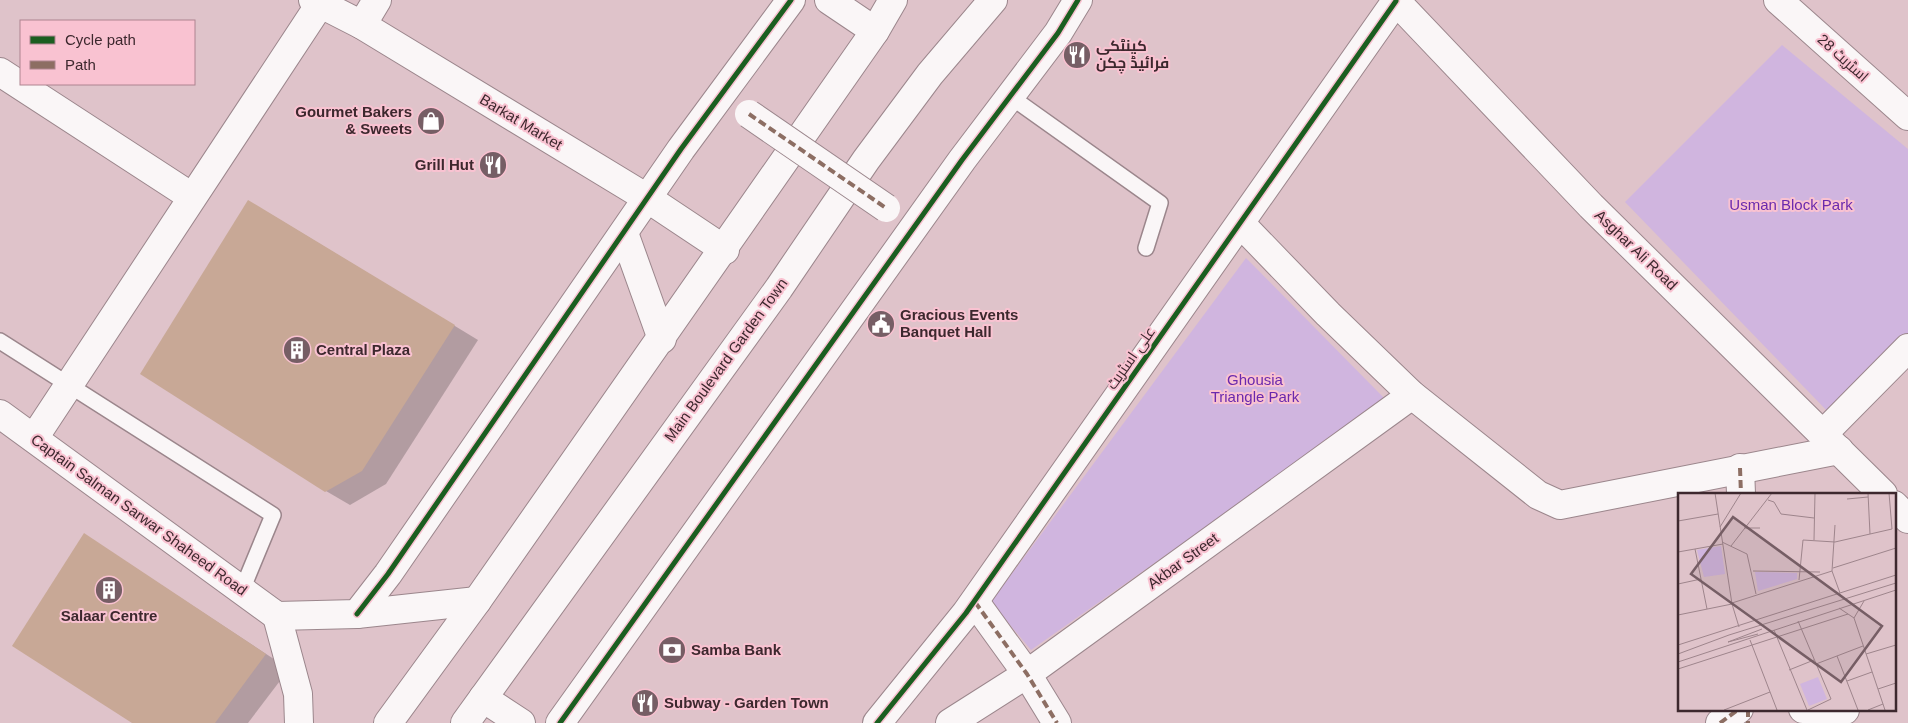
<svg xmlns="http://www.w3.org/2000/svg" width="1908" height="723" font-family="Helvetica,Cairo,sans-serif">
	<style>
		.green { fill: #d0b5df }
		.shadow { fill: #0003 }
		.building { fill: #c8a896 }
		.lines { fill: none; stroke-linecap: round; stroke-linejoin: round }
		.lane-casing { stroke: #9b868c; stroke-width: 18 }
		.street-casing { stroke: #9b868c; stroke-width: 30 }
		.secondary-casing { stroke: #9b868c; stroke-width: 30 }
		.lane { stroke: #faf6f7; stroke-width: 15 }
		.street { stroke: #faf6f7; stroke-width: 28 }
		.secondary { stroke: #faf6f7; stroke-width: 28 }
		.street-bridge-casing { stroke: #9b868c; stroke-width: 30; stroke-linecap: butt }
		.street-bridge { stroke: #faf6f7; stroke-width: 28 }
		.quiet { stroke: #8d6e63; stroke-width: 4; stroke-dasharray: 8 4; stroke-linecap: butt }
		.cycleway-casing { stroke: #f9c2d1; stroke-width: 8 }
		.cycleway { stroke: #1b5e20; stroke-width: 5 }
		.labels { text-anchor: middle; stroke-width: 4; stroke-linejoin: round; paint-order: stroke }
		.poi-label { font-size: 15px; font-weight: bold; fill: #3d282e; stroke: #f9c2d1; text-anchor: start }
		.street-label { font-size: 15px; fill: #3d282e; stroke: #f9c2d1 }
		.park-label { font-size: 15px; fill: #6a29ad; stroke: #f9c2d1 }
		.inset-road { fill: none; stroke: #9e858c; stroke-width: 1 }
		.view { fill: #765e65; fill-opacity: 0.15; stroke: #765e65; stroke-width: 2.5 }
		.inset-edge { fill: none; stroke: #3d282e; stroke-width: 2.5 }
	</style>
	<rect width="100%" height="100%" fill="#dfc3ca"/>
	<g class="green">
		<polygon points="1782,45 1908,149 1908,335 1831,415 1625,202"/>
		<polygon points="1246,258 1386,400 1031,650 991,602"/>
	</g>
	<g class="shadow">
		<polygon points="272,215 478,340 386,484 350,505 326,491"/>
		<polygon points="85,535 289,669 248,723 134,723"/>
	</g>
	<g class="building">
		<polygon points="248,200 455,325 362,471 325,492 140,374"/>
		<polygon points="84,533 266,654 215,723 132,723 12,646"/>
	</g>
	<g class="lines">
		<defs>
			<g id="lane">
				<polyline points="1011,97 1160,203 1146,248"/>
				<polyline points="0,341 273,515 242,590"/>
			</g>
			<g id="street">
				<polyline points="313,0 362,25 647,198 725,250"/>
				<polyline points="829,0 875,31"/>
				<polyline points="1778,0 1908,116"/>
				<polyline points="362,25 377,0"/>
				<polyline points="0,72 192,197"/>
				<polyline points="1241,224 1328,314 1412,395 1538,495 1560,505 1839,450"/>
				<polyline points="624,233 662,339"/>
				<polyline points="1823,434 1908,348"/>
				<polyline points="34,438 320,4"/>
				<polyline points="1740,468 1741,494"/>
				<polyline points="975,602 1027,674 1057,723"/>
				<polyline points="357,614 388,574 681,149 791,0"/>
				<polyline points="483,698 521,723"/>
				<polyline points="1803,709 1845,710"/>
				<polyline points="560,723 962,160 1058,33 1078,0"/>
				<polyline points="877,723 966,613 1396,1"/>
				<polyline points="950,723 1027,674 1412,395"/>
				<polyline points="1720,723 1739,709"/>
			</g>
			<g id="secondary">
				<polyline points="1395,0 1591,206 1883,494"/>
				<polyline points="0,414 277,616 357,614 477,601"/>
				<polyline points="1894,505 1908,519"/>
				<polyline points="277,616 298,694 299,723"/>
				<polyline points="388,723 477,601 875,31 893,0"/>
				<polyline points="465,723 779,288 866,160 930,74 993,0"/>
			</g>
		</defs>
		<use href="#lane" class="lane-casing"/>
		<use href="#street" class="street-casing"/>
		<use href="#secondary" class="secondary-casing"/>
		<use href="#lane" class="lane"/>
		<use href="#street" class="street"/>
		<use href="#secondary" class="secondary"/>
		<defs>
			<polyline id="street-bridge" points="749,114 886,208"/>
		</defs>
		<use href="#street-bridge" class="street-bridge-casing"/>
		<use href="#street-bridge" class="street-bridge"/>
		<g class="quiet">
			<polyline points="749,114 886,208"/>
			<polyline points="1740,468 1741,494"/>
			<polyline points="975,602 1027,674 1057,723"/>
			<polyline points="1748,709 1748,723"/>
			<polyline points="1803,709 1845,710"/>
			<polyline points="1720,723 1739,709"/>
		</g>
		<defs>
			<g id="cycleway">
				<polyline points="357,614 388,574 681,149 791,0"/>
				<polyline points="560,723 962,160 1058,33 1078,0"/>
				<polyline points="877,723 966,613 1396,1"/>
			</g>
		</defs>
		<use href="#cycleway" class="cycleway-casing"/>
		<use href="#cycleway" class="cycleway"/>
	</g>
	<defs>
		<symbol id="restaurant-disc" viewBox="-11 -11 22 22"><circle r="9.5" fill="#765e65" stroke="#f9c2d1"/><path d="M-5-6h1v4h1v-4h1v4h1v-4h1v5L-1.5 .5V6h-2V.5L-5-1ZM5-6V6H3V1.5H1.5Q1.5-4 5-6Z" fill="#fff"/></symbol>
		<symbol id="shop-disc" viewBox="-11 -11 22 22"><circle r="9.5" fill="#765e65" stroke="#f9c2d1"/><path d="M-5-2.5h2.3a2.7 3.5 0 0 1 5.4 0H5L5.5 6h-11ZM-1.5-2.5h3a1.5 2.3 0 0 0-3 0Z" fill="#fff"/></symbol>
		<symbol id="civic-disc" viewBox="-11 -11 22 22"><circle r="9.5" fill="#765e65" stroke="#f9c2d1"/><path d="M-.6-6.5H3V-4.5H.6V-3L4-1V1h2V6H-6V1h2V-1L-.6-3ZM-1.2 2.5V6h2.4V2.5Z" fill="#fff"/></symbol>
		<symbol id="building-disc" viewBox="-11 -11 22 22"><circle r="9.5" fill="#765e65" stroke="#f9c2d1"/><path d="M-4-6H4V6H1V3H-1V6H-4ZM-2.5-4.3h1.7v1.8h-1.7ZM.8-4.3h1.7v1.8H.8ZM-2.5-1h1.7V.8h-1.7ZM.8-1h1.7V.8H.8Z" fill="#fff"/></symbol>
		<symbol id="bank-disc" viewBox="-11 -11 22 22"><circle r="9.5" fill="#765e65" stroke="#f9c2d1"/><path d="M-6-4H6V4H-6ZM0-2.3a2.3 2.3 0 1 0 0 4.6a2.3 2.3 0 1 0 0-4.6Z" fill="#fff"/></symbol>
	</defs>
	<g fill-rule="evenodd">
		<use href="#restaurant-disc" x="1061" y="39" width="32" height="32"/>
		<use href="#shop-disc" x="415" y="105" width="32" height="32"/>
		<use href="#restaurant-disc" x="477" y="149" width="32" height="32"/>
		<use href="#civic-disc" x="865" y="308" width="32" height="32"/>
		<use href="#building-disc" x="281" y="334" width="32" height="32"/>
		<use href="#building-disc" x="93" y="574" width="32" height="32"/>
		<use href="#bank-disc" x="656" y="634" width="32" height="32"/>
		<use href="#restaurant-disc" x="629" y="687" width="32" height="32"/>
	</g>
	<g class="labels">
		<g class="poi-label">
			<text x="1096" y="51">کینٹکی<tspan x="1096" dy="17">فرائیڈ چکن</tspan></text>
			<text x="412" y="117" text-anchor="end">Gourmet Bakers<tspan x="412" dy="17">&amp; Sweets</tspan></text>
			<text x="474" y="170" text-anchor="end">Grill Hut</text>
			<text x="900" y="320">Gracious Events<tspan x="900" dy="17">Banquet Hall</tspan></text>
			<text x="316" y="355">Central Plaza</text>
			<text x="109" y="621" text-anchor="middle">Salaar Centre</text>
			<text x="691" y="655">Samba Bank</text>
			<text x="664" y="708">Subway - Garden Town</text>
		</g>
		<g class="street-label">
			<text transform="translate(1843 58) rotate(42)" y="5">اسٹریٹ 28</text>
			<text transform="translate(521 122) rotate(31)" y="5">Barkat Market</text>
			<text transform="translate(1636 250) rotate(44)" y="5">Asghar Ali Road</text>
			<text transform="translate(1131 358) rotate(-55)" y="5">علی اسٹریٹ</text>
			<text transform="translate(726 360) rotate(-54)" y="5">Main Boulevard Garden Town</text>
			<text transform="translate(139 515) rotate(36)" y="5">Captain Salman Sarwar Shaheed Road</text>
			<text transform="translate(1183 561) rotate(-36)" y="5">Akbar Street</text>
		</g>
		<g class="park-label">
			<text x="1791" y="210">Usman Block Park</text>
			<text x="1255" y="385">Ghousia<tspan x="1255" dy="17">Triangle Park</tspan></text>
		</g>
	</g>
	<g transform="translate(1678 493)">
		<rect width="218" height="218" fill="#dfc3ca"/>
		<path d="M43 53 47 81 26 84 19 57ZM77 79 119 80V86L80 98ZM140 184 149 206 131 213 122 191Z" fill="#d0b5df"/>
		<path class="inset-road" d="M37 0 54 111 61 134M190 0 192 41M169 6 190 4M90 7 96 9 103 21 136 25M0 28 40 21M157 32 154 78 162 100M42 34 63 0M66 35H82M136 47 137 0M44 49 69 61 78 101M53 53 94 0M17 56 29 116M0 59 45 51M155 75 218 55M75 78 142 79M121 87 125 47 157 49 214 36 211 0M0 91 23 86M54 110 154 78M161 115 176 125 207 217M0 122 54 111M176 125 186 108M120 128 153 206 130 217M96 137 129 217M80 141 50 149 84 136M72 147 99 217M0 152 218 82M0 161 51 142 218 90M188 161 218 152M159 163 180 217M0 169 218 97M138 171 185 153M0 176 170 121M111 177 136 167M169 188 194 179M200 196 218 190M46 217 92 199M190 217 205 211"/>
		<path class="view" d="M55 24 204 133 163 189 13 81Z"/>
		<rect width="218" height="218" class="inset-edge"/>
	</g>
	<rect x="20" y="20" width="175" height="65" fill="#f9c2d1" stroke="#ae8490"/>
	<rect x="30" y="36" width="25" height="8" fill="#1b5e20" stroke="#ae8490"/>
	<text x="65" y="45" font-size="15" fill="#3d282e">Cycle path</text>
	<rect x="30" y="61" width="25" height="8" fill="#8d6e63" stroke="#ae8490"/>
	<text x="65" y="70" font-size="15" fill="#3d282e">Path</text>
</svg>
